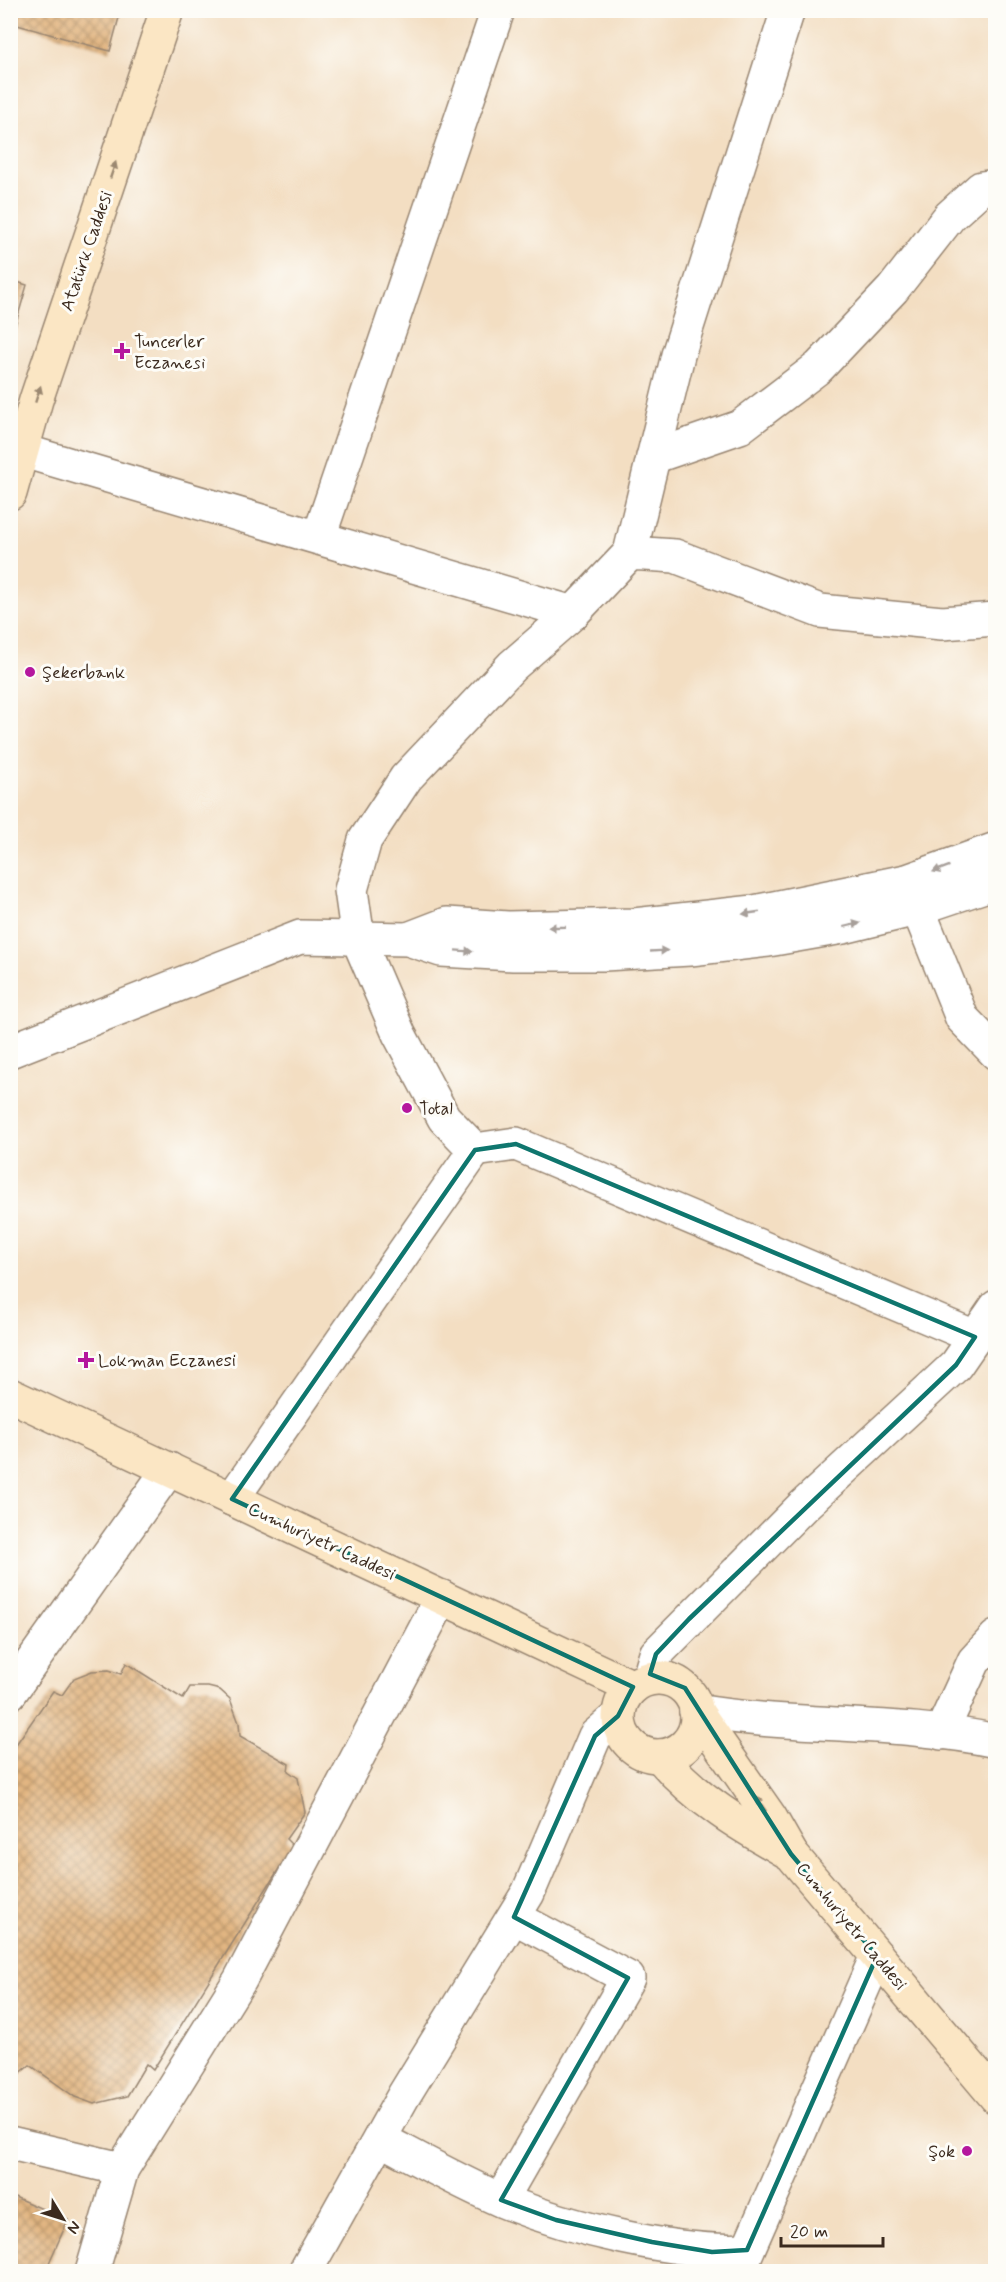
<svg xmlns="http://www.w3.org/2000/svg" width="1006" height="2282" font-family="Mynerve,sans-serif">
	<style>
		.building { fill: url(#building-cross-hatch) }
		.lines { fill: none; stroke-linecap: round; stroke-linejoin: round }
		.minor-casing { stroke: #978470; stroke-width: 36 }
		.tertiary-casing { stroke: #978470; stroke-width: 36 }
		.secondary-casing { stroke: #978470; stroke-width: 36 }
		.minor { stroke: #fff; stroke-width: 33 }
		.tertiary { stroke: #fff; stroke-width: 33 }
		.secondary { stroke: #fbe6c4; stroke-width: 33 }
		.oneway { fill: #9b8871 }
		.oneway2 { fill: #a79f9a }
		.marked { fill: none; stroke: #0f766e; stroke-width: 4.5; stroke-linejoin: round }
		.poi-dot { fill: #b5179e; stroke: #fdfcf7; stroke-width: 2 }
		.labels { text-anchor: middle; stroke-width: 6; stroke-linejoin: round; paint-order: stroke }
		.street-label { font-size: 18px; fill: #3b2a1e; stroke: #fdfcf7 }
		.poi-label { font-size: 18px; fill: #3b2a1e; stroke: #fdfcf7; text-anchor: start }
	</style>
	<defs>
		<pattern id="building-cross-hatch" width="8" height="8" patternUnits="userSpaceOnUse" patternTransform="scale(1.5)"><rect width="8" height="8" fill="#e2b682"/><path d="M0 0l8 8M0 8l8-8" fill="none" stroke="#b8946a"/></pattern>
	</defs>
	<rect width="100%" height="100%" fill="#fdfcf7"/>
	<filter id="ink" filterUnits="userSpaceOnUse"><feTurbulence type="fractalNoise" baseFrequency=".0167" numOctaves="2"/><feDisplacementMap in="SourceGraphic" scale="12" xChannelSelector="R" yChannelSelector="G"/><feConvolveMatrix kernelMatrix="1 2 1 2 8 2 1 2 1" color-interpolation-filters="sRGB"/></filter>
	<filter id="wash" filterUnits="userSpaceOnUse"><feTurbulence type="fractalNoise" baseFrequency=".008" numOctaves="4" result="noise"/><feDisplacementMap in="SourceGraphic" scale="24" xChannelSelector="R" yChannelSelector="G"/><feGaussianBlur stdDeviation="1.35" result="paint"/><feColorMatrix in="noise" values="0 0 0 0 0 0 0 0 0 0 0 0 0 0 0 0 0 1.4 0 .05"/><feComposite in="paint" operator="in"/></filter>
	<g filter="url(#wash)">
		<rect width="100%" height="100%" fill="#f3dec2"/>
		<g id="blocks">
			<g class="building">
				<polygon points="10,10 121,10 110,51 10,23"/>
				<polygon points="10,280 27,285 11,340 10,340"/>
				<polygon points="126,1663 183,1699 190,1687 208,1687 220,1690 230,1699 239,1723 240,1736 289,1764 288,1771 298,1778 305,1812 286,1839 293,1846 153,2070 146,2064 127,2096 94,2104 75,2097 30,2065 19,2074 10,2075 10,1753 53,1691 62,1695 74,1678 92,1671 109,1670 121,1674"/>
				<polygon points="10,2195 68,2220 45,2272 10,2272"/>
			</g>
		</g>
	</g>
	<g filter="url(#ink)">
		<use href="#blocks" fill-opacity="0" stroke="#978470" stroke-width="1.5"/>
		<g class="lines">
			<defs>
				<g id="minor">
					<polyline points="10,447 573,613"/>
					<polyline points="653,457 740,427 819,367 893,289 950,216 981,188 996,186"/>
					<polyline points="319,537 498,10"/>
					<polyline points="630,553 678,355 788,10"/>
					<polyline points="908,884 962,1018 996,1053"/>
					<polyline points="475,1150 516,1144 975,1337"/>
					<polyline points="232,1499 475,1150 444,1118 399,1034 358,939 351,890 365,840 406,778 512,666 573,613 630,553 675,556 820,611 942,623 996,619"/>
					<polyline points="649,1678 656,1654 802,1507 956,1365 996,1307"/>
					<polyline points="10,1693 169,1469"/>
					<path d="M696 1711C795 1728 900 1720 996 1741"/>
					<polyline points="941,1733 974,1661 996,1637"/>
					<path d="M380 2139C420 2160 461 2183 503 2201 569 2228 675 2254 747 2250"/>
					<polyline points="10,2143 122,2169"/>
					<polyline points="501,2200 628,1978 514,1917"/>
					<polyline points="739,2270 877,1956"/>
					<polyline points="92,2272 122,2169 240,1980 442,1597"/>
					<polyline points="305,2272 404,2095 528,1893 595,1736 618,1716"/>
				</g>
				<g id="tertiary">
					<polyline points="408,939 447,924 508,928 634,925 754,912 907,881 996,849"/>
					<polyline points="10,1051 300,937 408,939 441,950 513,954 604,954 690,949 768,940 843,927 916,909 996,882"/>
				</g>
				<g id="secondary">
					<polyline points="10,493 36,400 167,10"/>
					<polyline points="10,1395 633,1687"/>
					<circle cx="658" cy="1717" r="39"/>
					<polyline points="696,1711 770,1817 790,1852"/>
					<path d="M660 1756C695 1799 743 1827 791 1854L996 2097"/>
				</g>
			</defs>
			<use href="#minor" class="minor-casing"/>
			<use href="#tertiary" class="tertiary-casing"/>
			<use href="#secondary" class="secondary-casing"/>
			<use href="#minor" class="minor"/>
			<use href="#tertiary" class="tertiary"/>
			<use href="#secondary" class="secondary"/>
		</g>
		<defs><path id="oneway-solid" d="M-6-.8H1V-3.2L6.5 0L1 3.2V.8H-6Z" transform="scale(1.5)"/></defs>
		<g class="oneway">
			<use href="#oneway-solid" transform="translate(113 170) rotate(-71)"/>
			<use href="#oneway-solid" transform="translate(38 394) rotate(-72)"/>
			<use href="#oneway-solid" transform="translate(761 1804) rotate(-125)"/>
		</g>
		<g class="oneway2">
			<use href="#oneway-solid" transform="translate(941 869) rotate(160)"/>
			<use href="#oneway-solid" transform="translate(751 913) rotate(172)"/>
			<use href="#oneway-solid" transform="translate(852 925) rotate(-14)"/>
			<use href="#oneway-solid" transform="translate(557 927) rotate(179)"/>
			<use href="#oneway-solid" transform="translate(464 951) rotate(4)"/>
			<use href="#oneway-solid" transform="translate(659 951) rotate(-3)"/>
		</g>
	</g>
	<path class="marked" d="M516 1144 975 1337 956 1365 689 1619 656 1654 650 1674 685 1688 791 1854 877 1956 747 2250 712 2252 652 2242 556 2220 501 2200 628 1978 514 1917 595 1736 618 1716 633 1687 232 1499 475 1150Z"/>
	<g class="poi-dot">
		<path d="M119 342h6v6h6v6h-6v6h-6v-6h-6v-6h6z"/>
		<circle cx="30" cy="672" r="6"/>
		<circle cx="407" cy="1108" r="6"/>
		<path d="M83 1351h6v6h6v6h-6v6h-6v-6h-6v-6h6z"/>
		<circle cx="967" cy="2151" r="6"/>
	</g>
	<g class="labels">
		<g class="street-label">
			<text transform="translate(86 251) rotate(-71)" y="6">Atatürk Caddesi</text>
			<text transform="translate(322 1541) rotate(25)" y="6">Cumhuriyetr Caddesi</text>
			<text transform="translate(852 1926) rotate(50)" y="6">Cumhuriyetr Caddesi</text>
		</g>
		<g class="poi-label">
			<text x="134" y="347">Tuncerler<tspan x="134" dy="21">Eczanesi</tspan></text>
			<text x="42" y="678">Şekerbank</text>
			<text x="419" y="1114">Total</text>
			<text x="98" y="1366">Lokman Eczanesi</text>
			<text x="955" y="2157" text-anchor="end">Şok</text>
		</g>
	</g>
	<rect width="1006" height="2282" fill="none" stroke="#fdfcf7" stroke-width="36"/>
	<g transform="translate(63 2219) rotate(128)" stroke="#fdfcf7" stroke-width="4.5" paint-order="stroke">
	<path d="M0-4.5L10 22L0 15L-10 22Z" fill="#3b2a1e"/>
	<text y="-9" font-size="16" font-weight="bold" text-anchor="middle" fill="#3b2a1e">N</text>
	</g>
	<path d="M781 2237v9h102v-9" fill="none" stroke="#3b2a1e" stroke-width="3"/>
	<text x="790" y="2237" font-size="18" fill="#3b2a1e" stroke="#fdfcf7" stroke-width="4.5" paint-order="stroke">20 m</text>
</svg>
